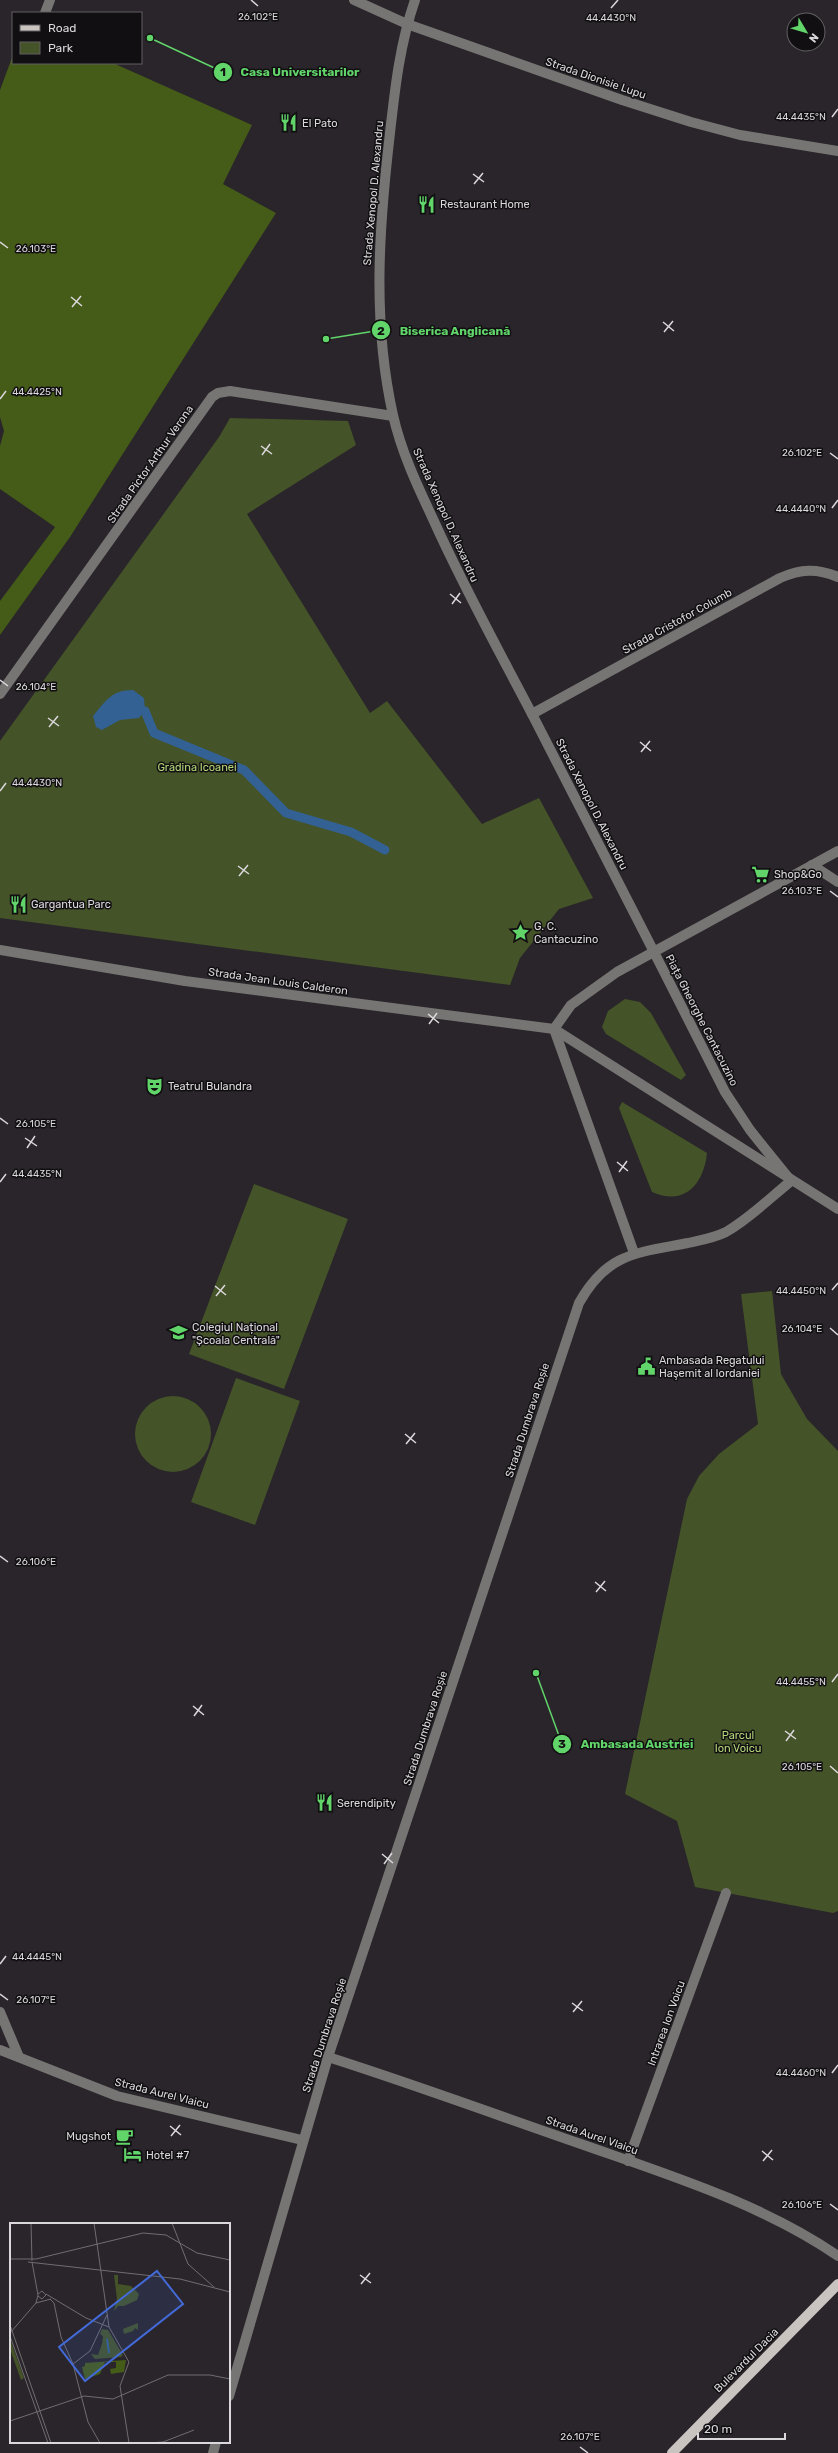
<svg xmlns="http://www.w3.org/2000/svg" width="838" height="2453" font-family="Rubik,sans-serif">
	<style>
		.green { fill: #445328 }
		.forest { fill: #455b18 }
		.water { fill: #336193 }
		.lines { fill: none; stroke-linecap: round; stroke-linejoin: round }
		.stream { stroke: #336193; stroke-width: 9 }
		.minor { stroke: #777573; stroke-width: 10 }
		.major { stroke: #c9c4bf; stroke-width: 10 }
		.ticks { fill: none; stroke: #dbd8db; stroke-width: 1.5 }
		.labels { text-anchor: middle; stroke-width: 3; stroke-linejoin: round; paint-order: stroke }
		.street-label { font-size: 11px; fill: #dbd8db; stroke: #110f11 }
		.poi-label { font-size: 11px; fill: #dbd8db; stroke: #110f11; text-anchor: start }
		.park-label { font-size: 11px; fill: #b3d679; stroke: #110f11 }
		.inset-river { fill: none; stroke: #336193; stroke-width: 2 }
		.inset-road { fill: none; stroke: #706d71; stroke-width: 1 }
		.view { fill: #436ad9; fill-opacity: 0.15; stroke: #436ad9; stroke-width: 2 }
		.inset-edge { fill: none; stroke: #dbd8db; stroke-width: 2 }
		.ticks-label { font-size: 10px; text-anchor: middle; fill: #dbd8db; stroke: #110f11; stroke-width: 3; stroke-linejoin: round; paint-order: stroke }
		.leader { fill: none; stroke: #61d46a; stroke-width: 1.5 }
		.callout-dot { fill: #61d46a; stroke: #110f11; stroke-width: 1.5 }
		.mark-label { font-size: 12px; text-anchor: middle; font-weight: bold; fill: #111 }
		.callout-label { font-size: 12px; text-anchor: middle; font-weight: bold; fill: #61d46a; stroke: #110f11; stroke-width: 3; stroke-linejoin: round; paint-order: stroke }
	</style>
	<rect width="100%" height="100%" fill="#29252a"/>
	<g class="green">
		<polygon points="230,418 348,421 356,445 247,514 370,713 387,701 482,824 539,798 593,898 559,909 520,958 510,985 0,918 0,741 219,437"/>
		<polygon points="625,999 640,1002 651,1013 686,1075 681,1080 606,1034 602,1027 608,1011"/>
		<path d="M622 1102 707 1153C704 1183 685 1207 652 1192L619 1108Z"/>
		<polygon points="254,1184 348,1219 284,1389 189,1354"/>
		<polygon points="772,1291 781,1374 807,1419 838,1451 838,1911 833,1913 695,1887 677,1821 625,1794 687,1499 699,1476 719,1454 758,1424 741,1294"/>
		<polygon points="236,1378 300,1401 255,1525 191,1502"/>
		<circle cx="173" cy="1434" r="38"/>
	</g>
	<polygon class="forest" points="13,55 13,63 113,63 252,125 223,184 276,213 70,537 0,635 0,601 55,527 0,489 0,446 4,431 0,417 0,90"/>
	<path class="water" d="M133 690 144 698 145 711 139 718 120 720 102 730 96 727 93 716C106 701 111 690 133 690Z"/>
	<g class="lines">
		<polyline class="stream" points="145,711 154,733 244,770 286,813 351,832 385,850"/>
		<g class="minor">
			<polyline points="354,0 407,24 622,100 691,122 740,135 838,151"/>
			<path d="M415 0C400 43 395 88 390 133 379 227 372 321 393 415 401 451 417 485 433 519 463 586 498 649 532 714 597 839 661 966 725 1092L750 1130 791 1181"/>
			<polyline points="45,13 50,0"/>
			<polyline points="0,694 212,397 218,393 230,391 393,416"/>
			<path d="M532 714 780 578C801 569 816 568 838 577"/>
			<polyline points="812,865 838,882"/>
			<polyline points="0,950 185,981 554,1029 838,1209"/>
			<polyline points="554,1029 571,1005 617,972 838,851"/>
			<polyline points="554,1029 634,1253"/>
			<polyline points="0,2012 19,2057"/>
			<polyline points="0,2050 117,2096 302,2140"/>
			<path d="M328 2057C413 2084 497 2115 581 2144 666 2174 763 2204 838 2256"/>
			<polyline points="628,2161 726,1893"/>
			<path d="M229 2396 328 2057 579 1303C607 1253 636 1253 688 1243 701 1240 714 1238 726 1232 749 1219 770 1198 791 1181"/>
			<polyline points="213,2453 216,2442"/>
		</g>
		<polyline class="major" points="672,2453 838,2284"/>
	</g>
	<path class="ticks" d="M251 0 258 6M611 8 618 0M832 117 838 109M473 174 484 182M474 184 483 173M0 242 8 248M71 297 82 306M72 307 81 296M663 322 674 331M664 332 673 321M0 399 6 391M261 446 272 454M830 453 838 459M262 455 270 444M832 508 838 500M450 594 461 603M452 604 460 593M0 680 8 686M48 718 59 726M49 727 58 716M640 742 651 751M641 752 650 741M0 791 6 783M238 866 249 874M239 876 248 865M830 891 838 897M428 1014 439 1023M429 1024 437 1013M0 1118 8 1124M25 1138 37 1146M27 1148 35 1136M617 1162 628 1171M619 1172 627 1161M0 1182 6 1174M215 1286 226 1295M832 1290 838 1283M216 1296 225 1285M830 1328 838 1335M405 1434 416 1443M406 1444 415 1433M0 1556 8 1562M595 1582 606 1591M596 1592 605 1581M832 1682 838 1674M193 1706 204 1715M194 1716 202 1705M785 1731 796 1739M786 1741 794 1730M830 1766 838 1773M382 1854 393 1863M384 1864 392 1853M0 1964 6 1956M0 1994 8 2000M572 2003 583 2011M573 2012 582 2001M832 2073 838 2065M170 2126 181 2135M171 2136 180 2125M762 2151 773 2160M763 2161 772 2150M830 2204 838 2210M360 2275 371 2283M361 2284 370 2273M580 2447 588 2453"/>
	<defs>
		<symbol id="restaurant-bare" viewBox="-9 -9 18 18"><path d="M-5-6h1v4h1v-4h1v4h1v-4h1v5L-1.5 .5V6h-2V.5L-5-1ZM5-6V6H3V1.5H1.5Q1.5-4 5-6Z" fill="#61d46a" stroke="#110f11" stroke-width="2.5" paint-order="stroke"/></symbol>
		<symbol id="supermarket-bare" viewBox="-9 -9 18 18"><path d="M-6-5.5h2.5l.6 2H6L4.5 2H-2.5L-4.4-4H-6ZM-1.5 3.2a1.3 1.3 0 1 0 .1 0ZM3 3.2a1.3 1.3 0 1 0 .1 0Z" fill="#61d46a" stroke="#110f11" stroke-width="2.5" paint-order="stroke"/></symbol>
		<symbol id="sight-bare" viewBox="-9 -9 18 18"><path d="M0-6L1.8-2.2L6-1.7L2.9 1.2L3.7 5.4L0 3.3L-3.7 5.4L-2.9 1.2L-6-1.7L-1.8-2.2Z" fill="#61d46a" stroke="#110f11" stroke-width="2.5" paint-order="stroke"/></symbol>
		<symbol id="theatre-bare" viewBox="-9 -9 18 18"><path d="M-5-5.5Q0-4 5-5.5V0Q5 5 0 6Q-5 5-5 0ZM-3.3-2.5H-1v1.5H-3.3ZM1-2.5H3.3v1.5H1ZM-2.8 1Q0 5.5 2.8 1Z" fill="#61d46a" stroke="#110f11" stroke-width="2.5" paint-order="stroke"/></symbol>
		<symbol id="school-bare" viewBox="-9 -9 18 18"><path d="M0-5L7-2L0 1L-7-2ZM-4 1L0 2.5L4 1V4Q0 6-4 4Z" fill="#61d46a" stroke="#110f11" stroke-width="2.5" paint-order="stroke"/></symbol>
		<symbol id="civic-bare" viewBox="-9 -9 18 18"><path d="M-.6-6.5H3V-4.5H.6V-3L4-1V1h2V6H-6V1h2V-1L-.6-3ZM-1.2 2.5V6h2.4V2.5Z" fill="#61d46a" stroke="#110f11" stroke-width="2.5" paint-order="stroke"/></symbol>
		<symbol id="cafe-bare" viewBox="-9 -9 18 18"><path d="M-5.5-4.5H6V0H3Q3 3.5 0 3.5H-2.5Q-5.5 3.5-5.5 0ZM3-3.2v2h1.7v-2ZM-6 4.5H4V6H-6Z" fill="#61d46a" stroke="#110f11" stroke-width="2.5" paint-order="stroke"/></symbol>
		<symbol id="hotel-bare" viewBox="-9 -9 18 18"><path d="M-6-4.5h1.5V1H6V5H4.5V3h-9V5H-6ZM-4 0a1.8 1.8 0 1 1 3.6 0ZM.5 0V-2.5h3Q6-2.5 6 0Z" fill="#61d46a" stroke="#110f11" stroke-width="2.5" paint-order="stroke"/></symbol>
	</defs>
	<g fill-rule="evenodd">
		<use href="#restaurant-bare" x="276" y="110" width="25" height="25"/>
		<use href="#restaurant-bare" x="414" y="192" width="25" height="25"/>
		<use href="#supermarket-bare" x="748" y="862" width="25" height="25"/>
		<use href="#restaurant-bare" x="6" y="892" width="25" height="25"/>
		<use href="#sight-bare" x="508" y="920" width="25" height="25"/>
		<use href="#theatre-bare" x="142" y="1074" width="25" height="25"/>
		<use href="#school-bare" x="166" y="1320" width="25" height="25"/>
		<use href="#civic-bare" x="634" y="1354" width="25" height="25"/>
		<use href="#restaurant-bare" x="312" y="1790" width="25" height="25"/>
		<use href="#cafe-bare" x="112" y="2124" width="25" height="25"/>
		<use href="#hotel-bare" x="120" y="2142" width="25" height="25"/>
	</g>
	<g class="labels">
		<g class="street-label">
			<text transform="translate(596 78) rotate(19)" y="4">Strada Dionisie Lupu</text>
			<text transform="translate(373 193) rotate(-85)" y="4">Strada Xenopol D. Alexandru</text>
			<text transform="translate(150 464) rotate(-55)" y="4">Strada Pictor Arthur Verona</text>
			<text transform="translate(446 515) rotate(66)" y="4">Strada Xenopol D. Alexandru</text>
			<text transform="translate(677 621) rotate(-29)" y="4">Strada Cristofor Columb</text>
			<text transform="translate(592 804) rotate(63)" y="4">Strada Xenopol D. Alexandru</text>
			<text transform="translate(278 981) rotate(8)" y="4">Strada Jean Louis Calderon</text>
			<text transform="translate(702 1020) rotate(63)" y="4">Piața Gheorghe Cantacuzino</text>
			<text transform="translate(527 1420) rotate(-72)" y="4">Strada Dumbrava Roșie</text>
			<text transform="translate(425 1728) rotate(-72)" y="4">Strada Dumbrava Roșie</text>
			<text transform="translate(666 2023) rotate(-70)" y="4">Intrarea Ion Voicu</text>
			<text transform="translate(324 2035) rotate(-72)" y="4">Strada Dumbrava Roșie</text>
			<text transform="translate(162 2093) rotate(14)" y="4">Strada Aurel Vlaicu</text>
			<text transform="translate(592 2135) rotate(19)" y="4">Strada Aurel Vlaicu</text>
			<text transform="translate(746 2360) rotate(-45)" y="4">Bulevardul Dacia</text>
		</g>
		<g class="poi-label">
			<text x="302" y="127">El Pato</text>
			<text x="440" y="208">Restaurant Home</text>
			<text x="774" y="878">Shop&amp;Go</text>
			<text x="31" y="908">Gargantua Parc</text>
			<text x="534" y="930">G. C.<tspan x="534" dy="13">Cantacuzino</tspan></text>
			<text x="168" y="1090">Teatrul Bulandra</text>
			<text x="192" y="1331">Colegiul Național<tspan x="192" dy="13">"Școala Centrală"</tspan></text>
			<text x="659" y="1364">Ambasada Regatului<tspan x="659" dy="13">Haşemit al Iordaniei</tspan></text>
			<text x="337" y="1807">Serendipity</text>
			<text x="111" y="2140" text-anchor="end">Mugshot</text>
			<text x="146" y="2159">Hotel #7</text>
		</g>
		<g class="park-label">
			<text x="197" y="771">Grădina Icoanei</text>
			<text x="738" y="1739">Parcul<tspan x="738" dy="13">Ion Voicu</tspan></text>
		</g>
	</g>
	<g transform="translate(10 2223)">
		<rect width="220" height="220" fill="#29252a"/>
		<path d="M104 52H108V61L121 63 129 71 127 77 114 83H108L104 88 107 76ZM128 100V107L125 105 123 108 114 111 113 106ZM92 106 98 107 113 132 111 134 85 136 81 131 88 132 92 121 93 113 90 111ZM0 116 14 155 11 157 0 126Z" fill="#445328"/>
		<path d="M116 137 114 149 101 151 100 146 106 145V139H95L90 151 75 156 72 144 75 143V140Z" fill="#455b18"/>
		<path class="inset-river" d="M97 116 99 130"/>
		<path class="inset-road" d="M21 0 22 38M84 0 99 104 119 139 110 163 119 220M162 0 178 41 204 64M0 36H26L133 10 156 12 187 30 220 37M18 39 170 56 220 69M36 71 76 95 99 104M28 73 32 76 36 72 32 68 28 71M40 76 44 80 51 114 63 141 78 199 90 220M26 80 41 76M0 102 41 220M0 110 26 80 28 72 22 39M0 113 38 220M63 141 80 128 97 92M0 198 74 173 103 176 158 152H200L220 156M137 220 153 219 184 207"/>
		<path class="view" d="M147 48 173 81 75 158 49 124Z"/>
		<rect width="220" height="220" class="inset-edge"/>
	</g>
	<g class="ticks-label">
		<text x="258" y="20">26.102°E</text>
		<text x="611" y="21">44.4430°N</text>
		<text x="801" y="120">44.4435°N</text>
		<text x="36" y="252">26.103°E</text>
		<text x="37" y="395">44.4425°N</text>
		<text x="802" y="456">26.102°E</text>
		<text x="801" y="512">44.4440°N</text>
		<text x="36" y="690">26.104°E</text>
		<text x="37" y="786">44.4430°N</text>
		<text x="802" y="894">26.103°E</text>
		<text x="36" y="1127">26.105°E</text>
		<text x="37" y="1177">44.4435°N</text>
		<text x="801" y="1294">44.4450°N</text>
		<text x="802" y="1332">26.104°E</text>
		<text x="36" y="1565">26.106°E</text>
		<text x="801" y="1685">44.4455°N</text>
		<text x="802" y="1770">26.105°E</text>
		<text x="37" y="1960">44.4445°N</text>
		<text x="36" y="2003">26.107°E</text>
		<text x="801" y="2076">44.4460°N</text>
		<text x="802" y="2208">26.106°E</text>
		<text x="580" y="2440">26.107°E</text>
	</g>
	<path class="leader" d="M150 38L223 72M326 339L381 330M536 1673L562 1744"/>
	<g class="callout-dot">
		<circle cx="150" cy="38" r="4"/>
		<circle cx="326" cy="339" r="4"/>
		<circle cx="536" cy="1673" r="4"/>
		<circle cx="223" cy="72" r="10"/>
		<circle cx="381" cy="330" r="10"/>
		<circle cx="562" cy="1744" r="10"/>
	</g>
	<g class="mark-label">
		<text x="223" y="76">1</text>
		<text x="381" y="335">2</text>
		<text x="562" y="1748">3</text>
	</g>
	<g class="callout-label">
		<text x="300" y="76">Casa Universitarilor</text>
		<text x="455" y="335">Biserica Anglicană</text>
		<text x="637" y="1748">Ambasada Austriei</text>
	</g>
	<rect x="12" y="12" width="130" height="52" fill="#110f11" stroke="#625f62"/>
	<rect x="20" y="25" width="20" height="6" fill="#c9c4bf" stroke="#625f62"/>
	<text x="48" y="32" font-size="12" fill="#dbd8db">Road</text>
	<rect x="20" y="42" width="20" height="12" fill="#445328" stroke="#625f62"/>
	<text x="48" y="52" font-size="12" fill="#dbd8db">Park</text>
	<g transform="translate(806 32) rotate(128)"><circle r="19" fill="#110f11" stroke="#625f62"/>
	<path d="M0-3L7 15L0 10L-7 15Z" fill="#61d46a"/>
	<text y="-6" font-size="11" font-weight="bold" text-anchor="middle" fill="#dbd8db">N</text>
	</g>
	<path d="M698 2433v6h87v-6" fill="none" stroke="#dbd8db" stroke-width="2"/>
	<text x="704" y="2433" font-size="12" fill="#dbd8db" stroke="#110f11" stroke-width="3" paint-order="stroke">20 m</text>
</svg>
